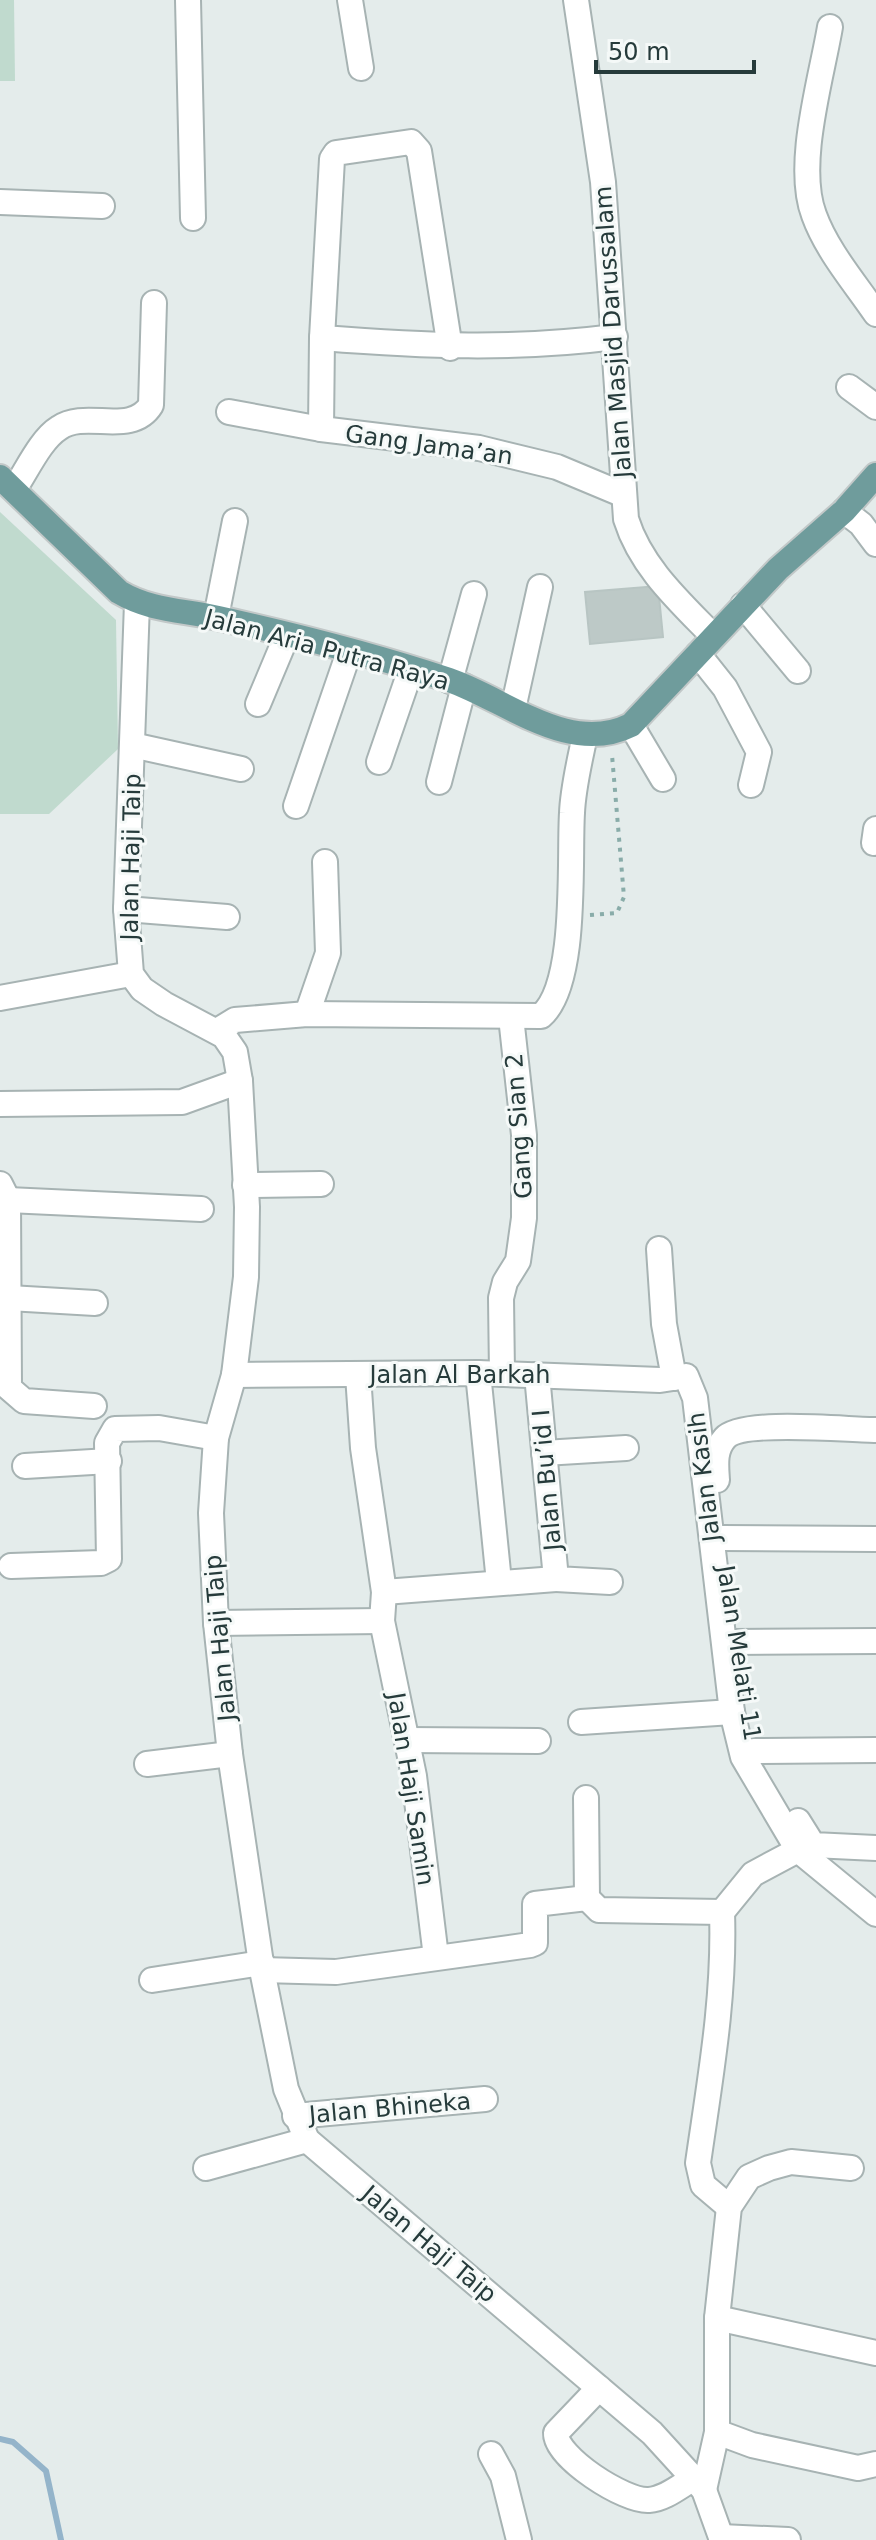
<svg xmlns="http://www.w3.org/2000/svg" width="876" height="2540" font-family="'DejaVu Sans',sans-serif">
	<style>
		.green { fill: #c0dace }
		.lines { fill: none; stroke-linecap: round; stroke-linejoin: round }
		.stream { stroke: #94b4ca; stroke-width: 6 }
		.building { fill: #bdc9c7; stroke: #b8c5c3; stroke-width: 2 }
		.minor-casing { stroke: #a7b3b3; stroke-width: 28 }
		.major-casing { stroke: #c2c8c8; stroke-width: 28 }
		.path { stroke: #89aca9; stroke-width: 4; stroke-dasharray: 4 6; stroke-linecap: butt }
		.minor { stroke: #fff; stroke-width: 24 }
		.major { stroke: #6f9c9c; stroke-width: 24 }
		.labels { text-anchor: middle; stroke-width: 6; stroke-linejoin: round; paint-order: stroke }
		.street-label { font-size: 24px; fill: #263b3b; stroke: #f5f9f8 }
	</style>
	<rect width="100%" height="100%" fill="#e4eceb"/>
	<g class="green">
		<polygon points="0,0 14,0 15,81 0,81"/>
		<polygon points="0,512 116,620 118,749 49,814 0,814"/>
	</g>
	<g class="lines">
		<polyline class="stream" points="0,2439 13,2442 46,2471 61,2540"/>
	</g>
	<polygon class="building" points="658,586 663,637 590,644 585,592"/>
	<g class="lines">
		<defs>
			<g id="minor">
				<polyline points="188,0 193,218"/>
				<polyline points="350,0 361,68"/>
				<path d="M576 0 603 182 626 519C641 567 679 601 713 636"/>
				<path d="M830 27C821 80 795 165 814 215 827 251 855 283 876 314"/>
				<polyline points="0,202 102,206"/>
				<path d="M322 338C424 346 512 350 615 337"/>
				<polyline points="849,387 876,407"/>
				<polyline points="229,412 321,429 479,448 557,467 624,495"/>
				<polyline points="321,429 322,338 332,159 336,153 411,142 419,151 450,348"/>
				<path d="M15 488C27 470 41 439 59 428 86 409 131 437 151 405L154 303"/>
				<polyline points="844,511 861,524 876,544"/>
				<polyline points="137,603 126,909 131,974 142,989 164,1004 224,1036 235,1052 240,1081 247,1207 246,1277 234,1375 216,1438 211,1513 216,1623 230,1754 262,1970 286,2089 307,2140 652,2433 704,2490 722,2540"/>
				<polyline points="743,605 798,671"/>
				<polyline points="216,617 235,521"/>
				<polyline points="698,654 725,688 759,752 751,785"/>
				<polyline points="450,681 474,594"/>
				<polyline points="258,704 287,635"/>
				<polyline points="513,709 540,587"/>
				<polyline points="631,725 663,779"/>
				<polyline points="132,745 241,769"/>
				<polyline points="379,762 411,669"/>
				<polyline points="439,782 464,686"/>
				<polyline points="296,806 349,652"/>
				<polyline points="874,843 876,829"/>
				<polyline points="126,909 227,917"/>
				<polyline points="0,998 131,974"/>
				<polyline points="307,1014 328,953 325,862"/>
				<path d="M217 1031 235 1020 307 1014 541 1016C578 985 569 859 572 813 573 787 580 760 585 735"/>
				<polyline points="0,1104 182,1102 240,1081"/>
				<polyline points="0,1184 8,1200 9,1388 24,1401 94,1406"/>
				<polyline points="245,1185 321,1184"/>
				<polyline points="8,1200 201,1209"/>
				<polyline points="659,1249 664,1324 674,1378"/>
				<polyline points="9,1298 95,1303"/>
				<polyline points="478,1373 499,1582"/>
				<polyline points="502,1374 501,1298 505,1282 518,1261 524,1218 524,1135 511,1017"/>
				<polyline points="234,1375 478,1373 660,1380 686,1376 695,1398 732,1712 743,1757 798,1850 876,1914"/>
				<polyline points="358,1375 363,1448 384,1592 382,1621 414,1776 436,1957"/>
				<polyline points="537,1375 556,1579 610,1582"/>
				<polyline points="544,1453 626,1448"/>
				<polyline points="25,1466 109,1461"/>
				<path d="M717 1480C716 1465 714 1450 725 1438 743 1419 847 1430 876 1430"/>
				<polyline points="722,1538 876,1539"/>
				<polyline points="11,1566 101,1563 109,1559 107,1443 115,1429 159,1428 216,1438"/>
				<polyline points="384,1592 556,1579"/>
				<polyline points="216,1623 382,1621"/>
				<polyline points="733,1642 876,1641"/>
				<polyline points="581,1722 732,1712"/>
				<polyline points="407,1740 538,1741"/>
				<polyline points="754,1751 876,1750"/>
				<polyline points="147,1764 230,1754"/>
				<polyline points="586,1798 587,1898 599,1910 722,1912 753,1874 798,1850"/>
				<polyline points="798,1821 813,1845 876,1848"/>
				<path d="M722 1912C725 1997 710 2079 698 2163L703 2185 729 2207"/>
				<polyline points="262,1970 336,1972 530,1945 535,1943 535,1904 587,1898"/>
				<polyline points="152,1980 262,1963"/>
				<polyline points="295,2116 485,2099"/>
				<polyline points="206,2168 307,2140"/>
				<polyline points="851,2168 791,2162 769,2168 749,2177 729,2207 717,2318 717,2432 752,2445 858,2468 876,2464"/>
				<polyline points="717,2318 876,2353"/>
				<path d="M599 2388 556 2433C555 2457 625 2502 649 2500 665 2499 680 2486 694 2478"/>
				<polyline points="491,2454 503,2476 519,2540"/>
				<polyline points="704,2490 717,2432"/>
				<polyline points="721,2537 788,2540"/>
			</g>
			<path id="major" d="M0 477 119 592C151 611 183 610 218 618 295 635 374 655 449 680 507 700 569 756 631 725L778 569 844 511 876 475"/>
		</defs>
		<use href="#minor" class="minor-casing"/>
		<use href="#major" class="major-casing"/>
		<polyline class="path" points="590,915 617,913 624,897 612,755"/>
		<use href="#minor" class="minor"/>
		<use href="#major" class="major"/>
	</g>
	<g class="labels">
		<g class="street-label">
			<text transform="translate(613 332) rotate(-94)" y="8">Jalan Masjid Darussalam</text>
			<text transform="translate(429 445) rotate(8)" y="8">Gang Jama’an</text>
			<text transform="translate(327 650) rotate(15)" y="8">Jalan Aria Putra Raya</text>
			<text transform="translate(131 857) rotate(-89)" y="8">Jalan Haji Taip</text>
			<text transform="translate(519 1126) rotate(-94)" y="8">Gang Sian 2</text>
			<text x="460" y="1383">Jalan Al Barkah</text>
			<text transform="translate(704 1477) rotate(-97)" y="8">Jalan Kasih</text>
			<text transform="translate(547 1480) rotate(-95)" y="8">Jalan Bu’id I</text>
			<text transform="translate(220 1638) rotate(-95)" y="8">Jalan Haji Taip</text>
			<text transform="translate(739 1653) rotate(81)" y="8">Jalan Melati 11</text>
			<text transform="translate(411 1789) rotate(81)" y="8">Jalan Haji Samin</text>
			<text transform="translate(390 2108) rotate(-5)" y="8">Jalan Bhineka</text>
			<text transform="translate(429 2244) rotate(40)" y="8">Jalan Haji Taip</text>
		</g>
	</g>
	<path d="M596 60v12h158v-12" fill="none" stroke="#263b3b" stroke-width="4"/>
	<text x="608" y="60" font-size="24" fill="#263b3b" stroke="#f5f9f8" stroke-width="6" paint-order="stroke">50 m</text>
</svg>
